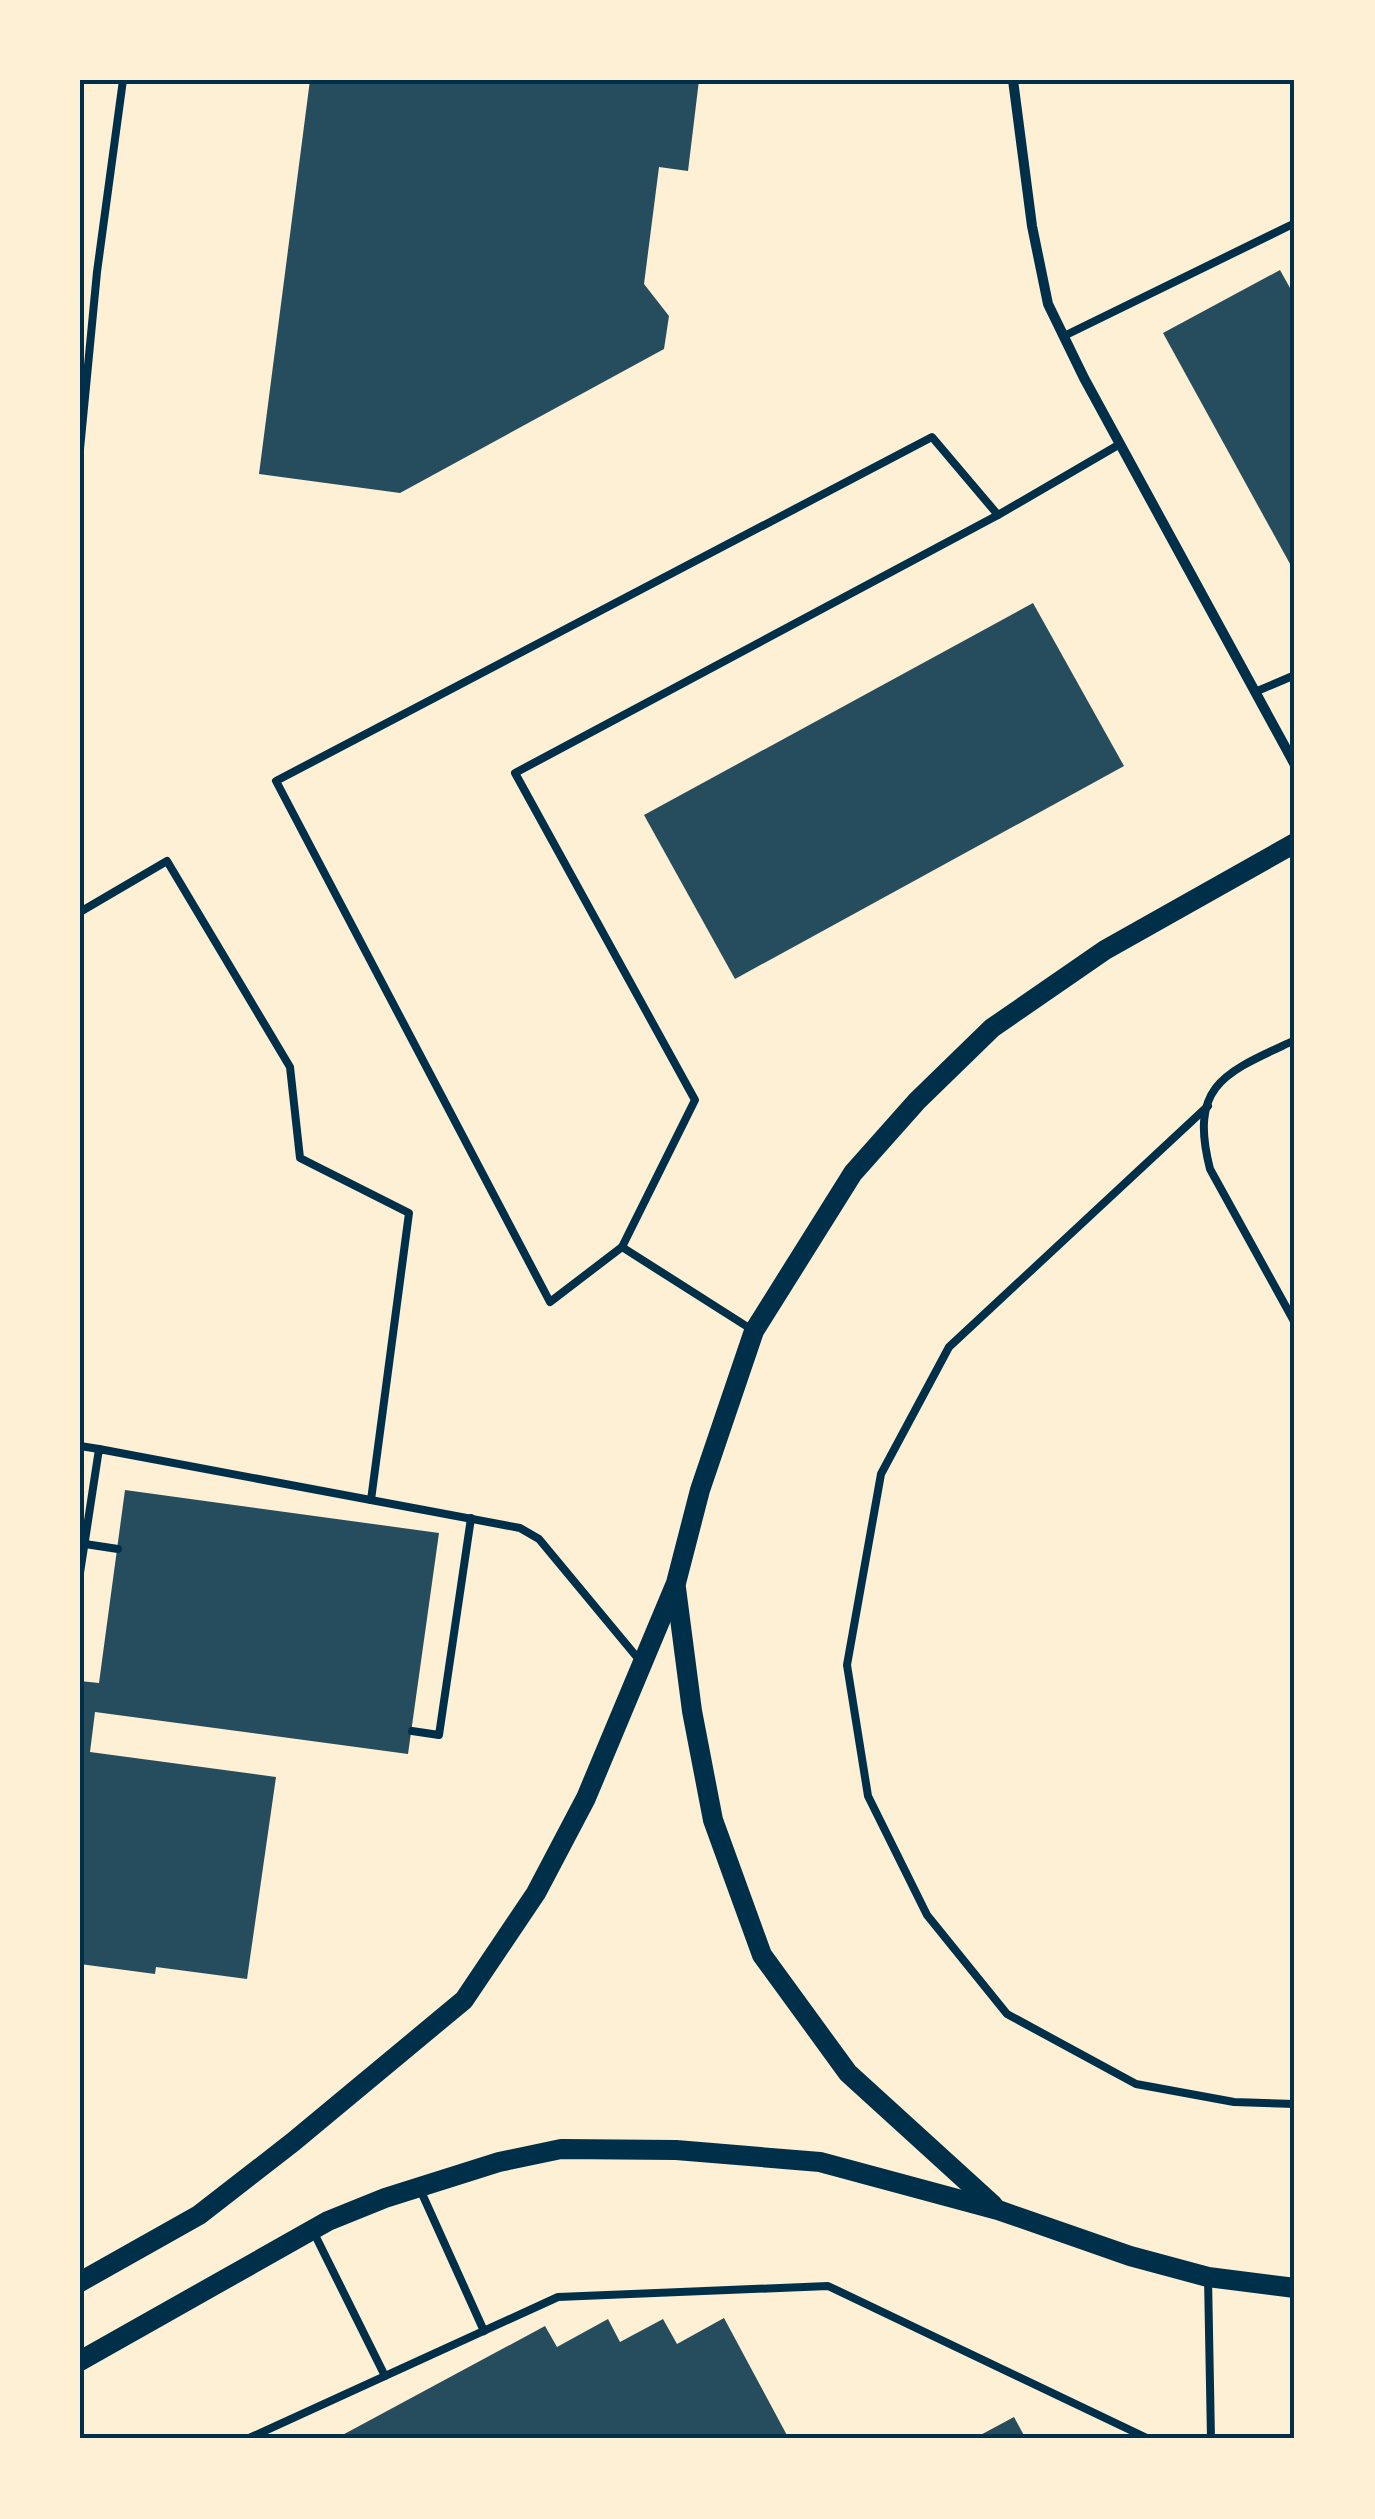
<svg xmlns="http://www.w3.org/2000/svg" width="1375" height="2519" font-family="'PT Sans',sans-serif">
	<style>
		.building { fill: #264d5e }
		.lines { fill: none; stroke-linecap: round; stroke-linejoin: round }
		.service { stroke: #003049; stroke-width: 8 }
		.minor { stroke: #003049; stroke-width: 10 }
		.secondary { stroke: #003049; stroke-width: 20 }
		.neatline { fill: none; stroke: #003049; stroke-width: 4 }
	</style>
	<rect width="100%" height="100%" fill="#fdf0d5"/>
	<g class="building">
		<polygon points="310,80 699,80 688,171 659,167 644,284 669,316 664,349 400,493 259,474"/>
		<polygon points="1280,270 1295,297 1295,573 1163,333"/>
		<polygon points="1033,603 1124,766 735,979 644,815"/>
		<polygon points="125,1490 439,1533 408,1754 95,1712 90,1752 276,1777 247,1979 156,1967 155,1974 80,1964 80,1681 99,1683"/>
		<polygon points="724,2318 789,2439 335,2439 545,2326 557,2347 608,2319 620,2342 663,2319 677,2344"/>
		<polygon points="1014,2417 1026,2439 973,2439"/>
	</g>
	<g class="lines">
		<g class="service">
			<polyline points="1064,336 1295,223"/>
			<polyline points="80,449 97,272 123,80"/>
			<polyline points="1255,692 1295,675"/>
			<polyline points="80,912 167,861 290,1067 300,1158 409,1213 371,1500"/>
			<path d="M1295 1040C1227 1072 1188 1083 1210 1169L1295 1323"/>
			<polyline points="1208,1106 949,1347 881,1474 847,1665 868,1796 927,1915 1007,2014 1136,2084 1234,2102 1295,2104"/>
			<polyline points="622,1247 695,1100 515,773 998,515"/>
			<polyline points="754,1331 622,1247 550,1302 276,781 932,437 998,515 1120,444"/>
			<polyline points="80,1446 99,1449"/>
			<polyline points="85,1544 118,1549"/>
			<polyline points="80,1573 99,1449 520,1528 539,1539 641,1662"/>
			<polyline points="412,1731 439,1735 471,1518"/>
			<polyline points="419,2187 484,2331"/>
			<polyline points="314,2233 385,2376"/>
			<polyline points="1208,2277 1211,2439"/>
			<polyline points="247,2439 558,2297 828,2286 1149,2439"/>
		</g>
		<polyline class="minor" points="1013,80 1032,226 1048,304 1084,378 1295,765"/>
		<g class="secondary">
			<polyline points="676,1588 692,1711 713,1820 762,1955 848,2073 993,2205"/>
			<polyline points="80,2282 199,2215 293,2142 464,2000 536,1893 586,1798 676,1583 700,1490 754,1331 853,1173 917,1101 992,1028 1105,950 1295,843"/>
			<polyline points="80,2361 328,2221 385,2198 499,2162 561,2149 676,2150 820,2162 998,2210 1130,2256 1208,2277 1295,2288"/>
		</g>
	</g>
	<rect width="1375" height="2519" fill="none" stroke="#fdf0d5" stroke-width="165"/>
	<rect x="82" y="82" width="1210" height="2354" class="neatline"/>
</svg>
